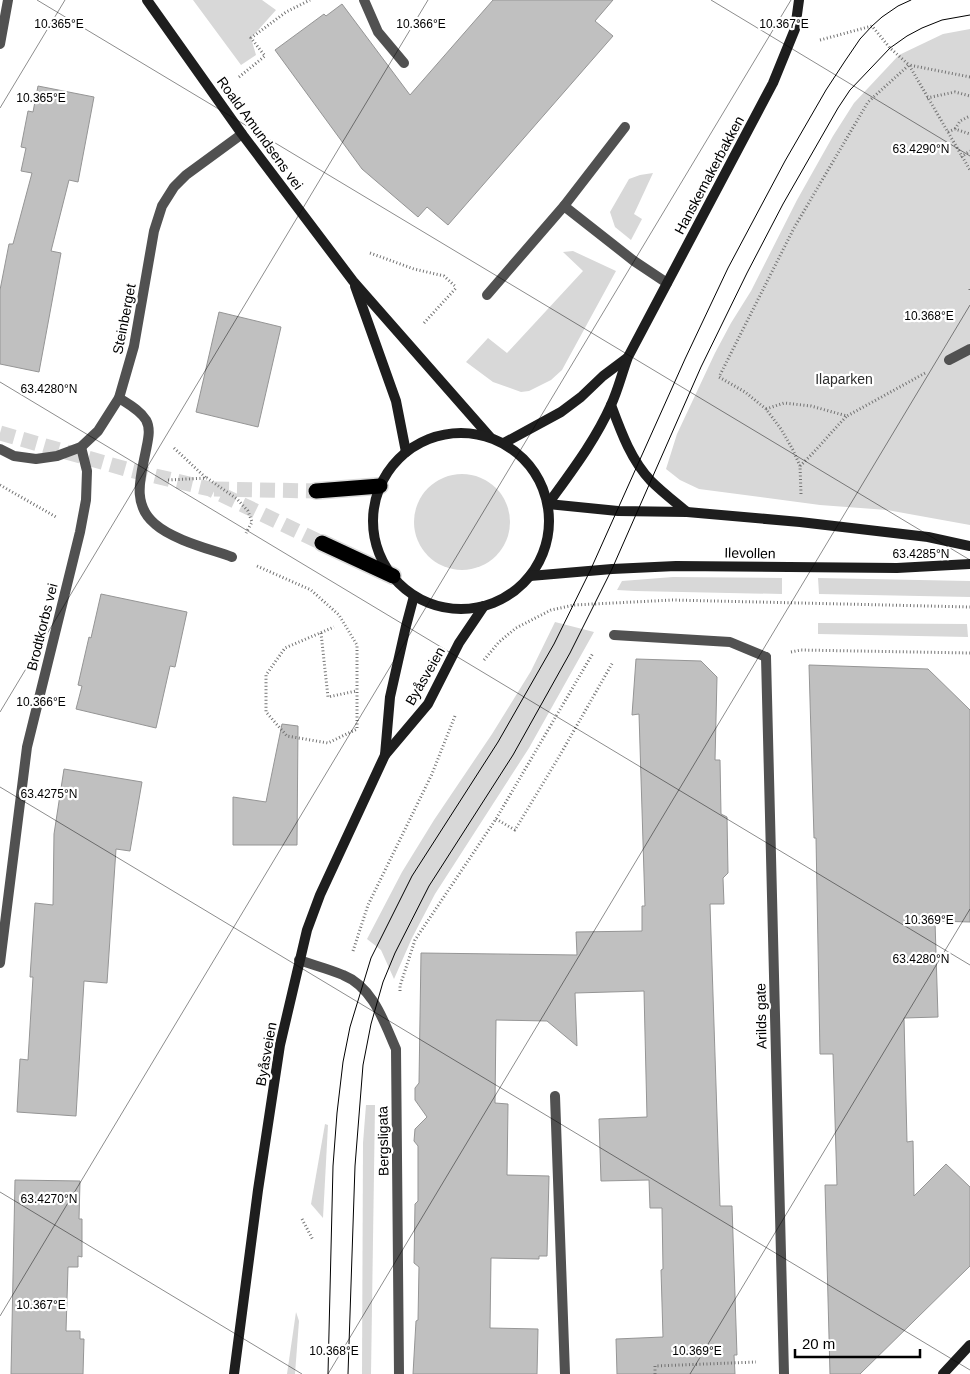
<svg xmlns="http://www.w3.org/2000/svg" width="970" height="1374" font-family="Helvetica,sans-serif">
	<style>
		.green { fill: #d8d8d8 }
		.building { fill: #c0c0c0; stroke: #959595 }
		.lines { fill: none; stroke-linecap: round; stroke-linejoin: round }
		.highway-tunnel { stroke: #d9d9d9; stroke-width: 15; stroke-dasharray: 15 8; stroke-linecap: butt }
		.highway-casing { stroke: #dbdbdb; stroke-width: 18 }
		.path { stroke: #737373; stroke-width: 3; stroke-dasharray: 1 2.5; stroke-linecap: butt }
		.lane { stroke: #515151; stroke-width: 10 }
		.street { stroke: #515151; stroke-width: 10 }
		.secondary { stroke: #1e1e1e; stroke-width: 10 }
		.highway { stroke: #000; stroke-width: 15 }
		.tram { stroke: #000; stroke-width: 1 }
		.ticks { fill: none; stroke: #000; stroke-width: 1; stroke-opacity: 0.45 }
		.labels { text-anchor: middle; stroke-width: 4.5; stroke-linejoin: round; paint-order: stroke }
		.street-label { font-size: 14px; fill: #000; stroke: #fff }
		.park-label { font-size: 14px; fill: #2f2f2f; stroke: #fff }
		.ticks-label { font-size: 12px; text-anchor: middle; fill: #000; stroke: #fff; stroke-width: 4.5; stroke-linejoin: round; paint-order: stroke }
	</style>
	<rect width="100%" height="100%" fill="#fff"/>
	<g class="green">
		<polygon points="193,0 262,0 276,10 251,38 256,55 241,65"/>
		<polygon points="970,29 970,525 887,510 820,505 699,489 680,480 666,469 677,434 715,353 731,323 751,291 797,200 833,136 854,103 899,55 943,34"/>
		<polygon points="653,173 634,214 642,219 631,240 615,227 610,212 629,179 640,175"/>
		<polygon points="573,251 616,271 562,370 551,380 529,391 521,392 493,382 466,362 488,338 507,353 583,271 563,252"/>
		<circle cx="462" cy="522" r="48"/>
		<polygon points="673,577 782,578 782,594 635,591 617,590 622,581"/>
		<polygon points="818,578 970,581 970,597 819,594"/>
		<polygon points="555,622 594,632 529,748 435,894 412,938 394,979 381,950 367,939 402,872 434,820 492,734 531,671"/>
		<polygon points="818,623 967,624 968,637 818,634"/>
		<polygon points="366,1105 375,1105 371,1374 362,1374 363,1143"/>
		<polygon points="325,1124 328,1125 323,1218 311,1204"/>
		<polygon points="296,1312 299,1321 295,1374 287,1374"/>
	</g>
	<g class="building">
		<polygon points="493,0 613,0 595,21 613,36 448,225 427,207 418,217 362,169 275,50 324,14 326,16 342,4 410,95"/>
		<polygon points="38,86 94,97 78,182 69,180 51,251 61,253 39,372 0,364 0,290 9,244 13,244 32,173 21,171 26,148 21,147 28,111 33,112"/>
		<polygon points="219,312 281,327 258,427 196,412"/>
		<polygon points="101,594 187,612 175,667 170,666 156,728 76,709 82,686 78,685 89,637 91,638"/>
		<polygon points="636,659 701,661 717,677 715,760 720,760 721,814 727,817 728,873 723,878 724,904 710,904 720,1206 732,1206 737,1355 734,1355 735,1374 617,1374 616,1339 663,1337 661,1270 663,1269 662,1208 650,1208 649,1180 601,1181 599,1119 647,1117 644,991 575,993 577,1046 547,1021 496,1020 495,1103 508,1104 507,1175 549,1176 547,1256 539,1256 539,1259 491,1258 490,1328 538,1329 537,1374 413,1374 416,1321 418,1320 419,1267 414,1263 415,1204 418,1201 418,1146 414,1141 415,1129 427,1117 415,1100 415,1088 419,1083 421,953 577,955 576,932 642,931 642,906 645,906 639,714 632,715"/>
		<polygon points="809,665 928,669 970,710 970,922 935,921 938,1017 904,1018 907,1142 913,1141 914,1196 946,1164 970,1187 970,1266 860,1374 830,1374 825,1185 837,1185 833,1054 820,1054 816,838 814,838"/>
		<polygon points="282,724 298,726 297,845 233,845 233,797 266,802"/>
		<polygon points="64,769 142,782 130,851 116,849 107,983 84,981 76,1116 17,1112 20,1059 28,1060 33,977 30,977 35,903 53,905 54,834"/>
		<polygon points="15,1180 80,1181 79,1219 82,1219 82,1257 78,1256 78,1267 68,1267 66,1331 80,1331 80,1339 84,1339 83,1374 11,1374"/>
	</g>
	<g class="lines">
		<g class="highway-tunnel">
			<polyline points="0,433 126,469 210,489 322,543"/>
			<polyline points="214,489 316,491"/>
		</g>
		<defs>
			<g id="highway">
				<polyline points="316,491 380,486"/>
				<polyline points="322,543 393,576"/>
			</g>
		</defs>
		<use href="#highway" class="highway-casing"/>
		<g class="path">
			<polyline points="820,40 872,26 890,48 909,65 970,170"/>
			<polyline points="239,77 265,56 251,38 286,12 310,0"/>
			<polyline points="927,98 955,92 970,96"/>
			<polyline points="955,129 960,121 970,116"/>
			<polyline points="948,132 955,129 970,134"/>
			<polyline points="961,157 970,151"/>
			<polyline points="370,253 414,269 444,276 456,287"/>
			<polyline points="970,289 970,292"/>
			<polyline points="424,323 457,287"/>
			<polyline points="766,409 784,403 811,406 847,416 927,372"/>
			<polyline points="174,448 206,478"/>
			<path d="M800 466C817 450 831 432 847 416"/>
			<polyline points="168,480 207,478 237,499 248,511 252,522 246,533"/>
			<polyline points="0,485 56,517"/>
			<polyline points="801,494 800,466 793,450 781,429 766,409 745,392 719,377 794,228 868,102 909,65 970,77"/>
			<polyline points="257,566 311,590 339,615 357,645 357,729 328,743 287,736 266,712 266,675 285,648 334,627"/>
			<polyline points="321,633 328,697 356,691"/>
			<polyline points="791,652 801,650 970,653"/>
			<polyline points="484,660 499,642 516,628 551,610 574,605 673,600 970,607"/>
			<polyline points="496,819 515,830 560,755 613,662"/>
			<polyline points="353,951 368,905 432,774 455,716"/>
			<polyline points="400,991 400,986 415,940 496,819 593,653"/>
			<polyline points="302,1219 313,1240"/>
			<polyline points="655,1374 655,1366 756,1362"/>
		</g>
		<g class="lane">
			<polyline points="364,0 378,32 404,63"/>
			<polyline points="564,206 625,127"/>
			<polyline points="487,295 564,206 634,261 667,283"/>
			<path d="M119 398C128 404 140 410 146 420 151 429 148 440 146 450 141 476 131 504 155 524 173 540 210 549 232 557"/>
			<polyline points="614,635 730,642 766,657"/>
			<polyline points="555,1096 565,1374"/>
		</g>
		<g class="street">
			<polyline points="0,44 8,0"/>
			<polyline points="949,360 970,349"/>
			<polyline points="0,449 14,456 36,459 57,456 81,447 98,431 119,398 134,346 154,231 162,206 174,187 186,175 242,134"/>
			<polyline points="766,657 784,1374"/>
			<path d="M299 960C313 965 329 969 343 975 373 987 384 1022 396 1049L399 1374"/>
			<polyline points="0,963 27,747 80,532 86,500 87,471 81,447"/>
		</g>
		<g class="secondary">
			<polyline points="147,0 242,134 353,281 490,437"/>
			<polyline points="355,286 396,401 406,452"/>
			<path d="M611 405C621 432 631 460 651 481 662 492 675 502 687 512"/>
			<circle cx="461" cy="521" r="88"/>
			<polyline points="504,443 561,412 581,397 603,376 627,358"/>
			<path d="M548 504C571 472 595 441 611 405 618 390 622 373 628 357L773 83 795 29 799 0"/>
			<polyline points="548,504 618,511 687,512 800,522 928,537 970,546"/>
			<polyline points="530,576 612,569 676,566 897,568 970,564"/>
			<polyline points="385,755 390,697 406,626 414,596"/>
			<polyline points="234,1374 258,1190 280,1045 307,930 320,895 385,755 428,704 459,643 484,606"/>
			<polyline points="943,1374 970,1345"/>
		</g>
		<use href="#highway" class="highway"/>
		<g class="tram">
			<polyline points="328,1374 333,1166 337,1113 343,1062 350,1027 371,958 412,876 498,742 554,644 590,571 685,359 728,268 785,161 826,90 845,61 860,39 872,26 882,17 898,6 911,0"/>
			<polyline points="348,1374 355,1166 363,1065 371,1024 383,982 395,953 429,886 513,755 570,653 612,569 701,367 747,273 783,204 838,108 850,90 890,48 907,36 922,28 942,20 970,15"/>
		</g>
	</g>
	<path class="ticks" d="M37 0 970 560M711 0 970 156M0 108 65 0M0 382 970 965M0 712 428 0M0 787 970 1370M0 1192 302 1374M0 1316 791 0M328 1374 970 305M690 1374 970 909"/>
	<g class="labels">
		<g class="street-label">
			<text transform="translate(260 133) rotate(54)" y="5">Roald Amundsens vei</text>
			<text transform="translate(709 175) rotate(-62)" y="5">Hanskemakerbakken</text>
			<text transform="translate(124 319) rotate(-79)" y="5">Steinberget</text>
			<text transform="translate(750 553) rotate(1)" y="5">Ilevollen</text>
			<text transform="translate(42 627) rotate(-76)" y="5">Brodtkorbs vei</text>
			<text transform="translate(425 676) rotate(-60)" y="5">Byåsveien</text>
			<text transform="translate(761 1016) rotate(-91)" y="5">Arilds gate</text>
			<text transform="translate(266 1054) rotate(-80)" y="5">Byåsveien</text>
			<text transform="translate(383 1141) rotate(-91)" y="5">Bergsligata</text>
		</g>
		<g class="park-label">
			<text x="844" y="384">Ilaparken</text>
		</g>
	</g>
	<g class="ticks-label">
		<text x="59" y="28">10.365°E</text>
		<text x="421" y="28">10.366°E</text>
		<text x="784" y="28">10.367°E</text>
		<text x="41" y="102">10.365°E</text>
		<text x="921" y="153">63.4290°N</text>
		<text x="929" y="320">10.368°E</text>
		<text x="49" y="393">63.4280°N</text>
		<text x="921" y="558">63.4285°N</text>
		<text x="41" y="706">10.366°E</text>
		<text x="49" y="798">63.4275°N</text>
		<text x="929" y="924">10.369°E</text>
		<text x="921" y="963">63.4280°N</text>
		<text x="49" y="1203">63.4270°N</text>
		<text x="41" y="1309">10.367°E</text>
		<text x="334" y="1355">10.368°E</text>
		<text x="697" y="1355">10.369°E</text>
	</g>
	<path d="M795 1349v8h125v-8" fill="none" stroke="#000000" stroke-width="2.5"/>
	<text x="802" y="1349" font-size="15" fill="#000000" stroke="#ffffff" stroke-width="4" paint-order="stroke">20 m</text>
</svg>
